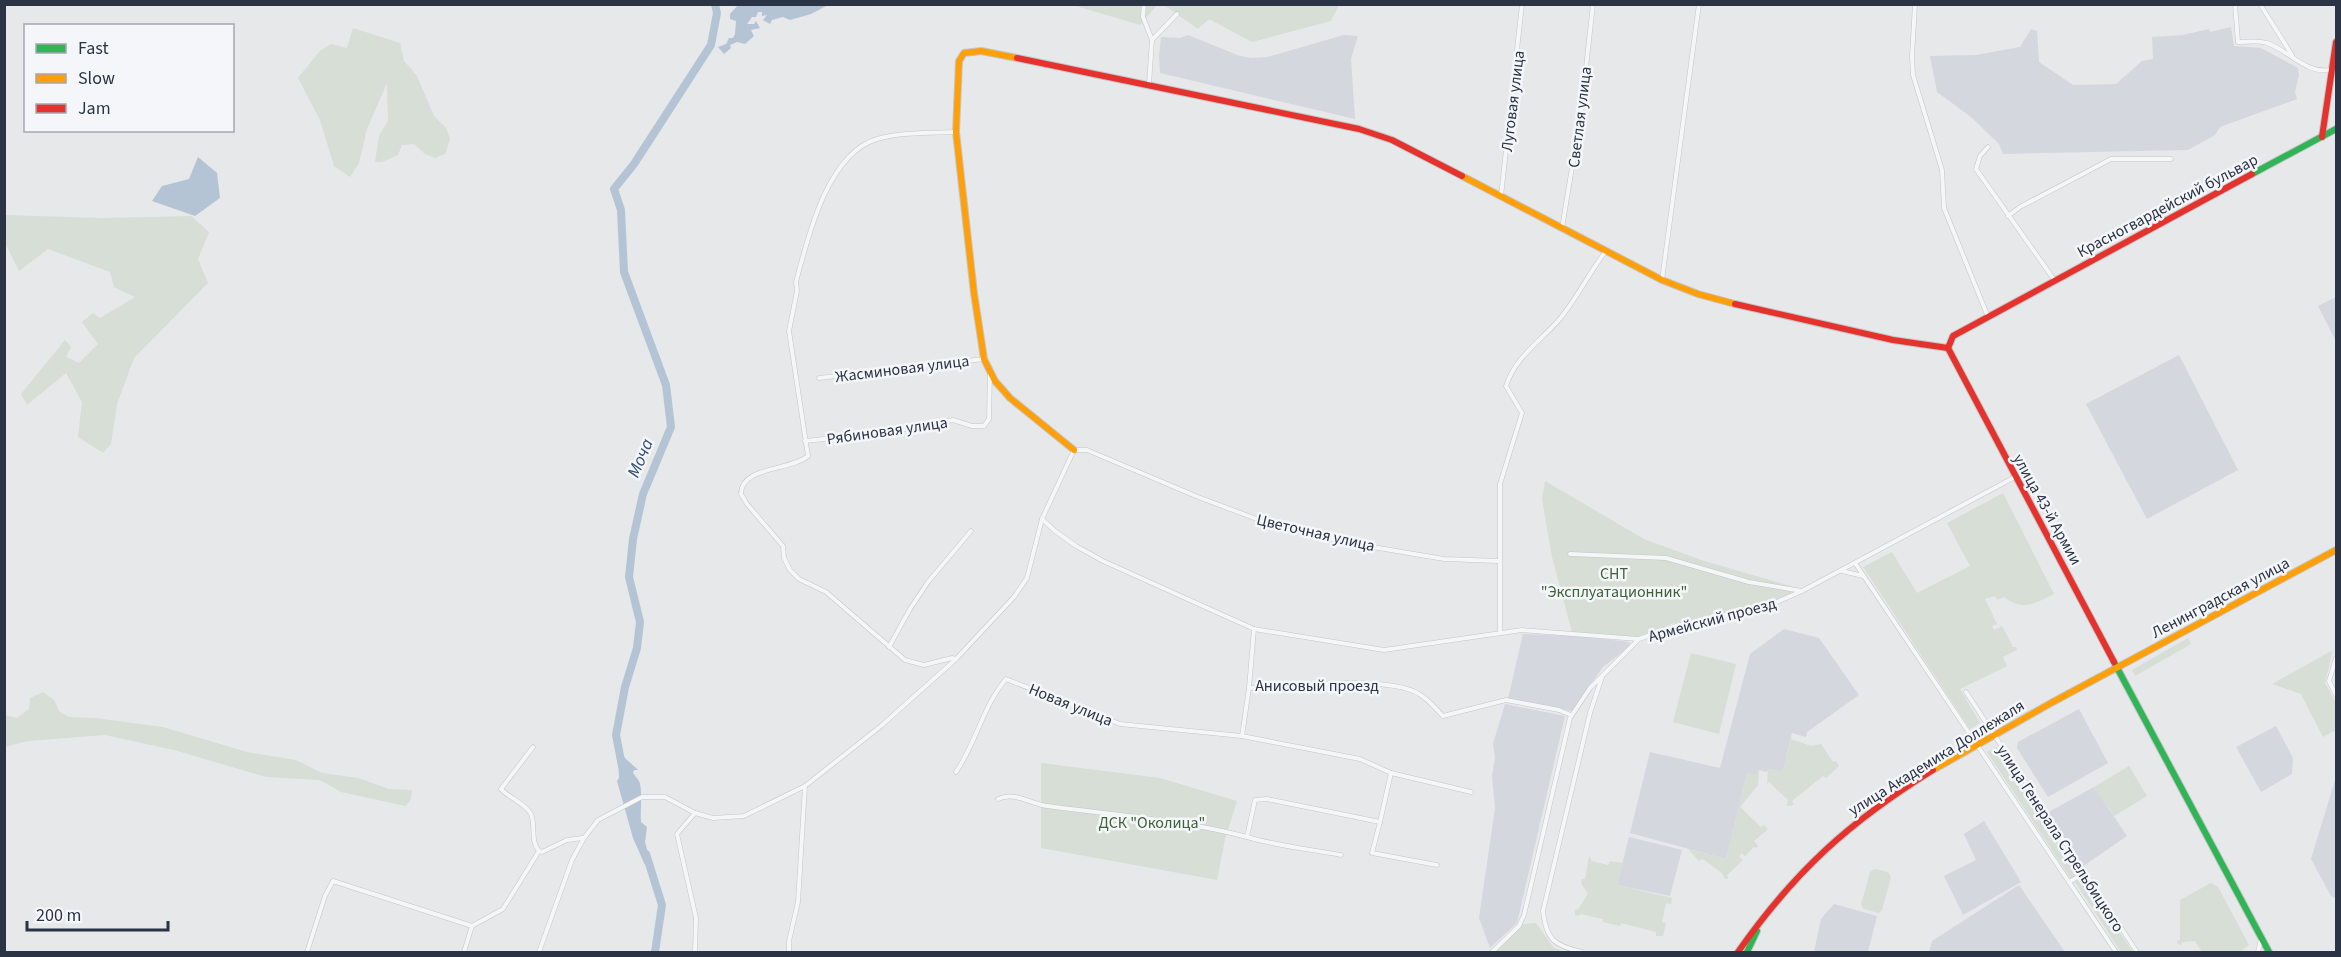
<svg xmlns="http://www.w3.org/2000/svg" width="2341" height="957" font-family="'Source Sans 3',sans-serif">
	<style>
		.built { fill: #d4d7dd }
		.green { fill: #d6ded6 }
		.water { fill: #b4c4d5 }
		.lines { fill: none; stroke-linecap: round; stroke-linejoin: round }
		.river { stroke: #b4c4d5; stroke-width: 8 }
		.street-casing { stroke: #c4c6c8; stroke-width: 5 }
		.fast-casing { stroke: #c4c6c8; stroke-width: 8 }
		.slow-casing { stroke: #c4c6c8; stroke-width: 8 }
		.jam-casing { stroke: #c4c6c8; stroke-width: 8 }
		.street { stroke: #f5f6f7; stroke-width: 4 }
		.fast { stroke: #30b455; stroke-width: 6 }
		.slow { stroke: #ff9f0a; stroke-width: 6 }
		.jam { stroke: #e5322d; stroke-width: 6 }
		.labels { text-anchor: middle; stroke-width: 5; stroke-linejoin: round; paint-order: stroke }
		.street-label { font-size: 16px; fill: #2b3445; stroke: #f4f6f9 }
		.park-label { font-size: 16px; fill: #3f6138; stroke: #f4f6f9 }
		.water-label { font-size: 18px; font-style: italic; fill: #34527a; stroke: #f4f6f9 }
	</style>
	<rect width="100%" height="100%" fill="#e6e8ea"/>
	<g class="built">
		<polygon points="2231,27 2234,46 2261,48 2298,68 2299,75 2295,92 2297,99 2220,127 2215,135 2188,150 2003,154 1999,144 1971,117 1937,92 1930,56 1976,55 2020,47 2031,29 2037,31 2039,62 2073,85 2116,84 2142,61 2153,59 2152,37 2183,35 2209,29 2210,32"/>
		<polygon points="1188,35 1240,56 1251,58 1267,57 1344,35 1358,36 1351,59 1355,119 1160,73 1159,56 1161,37 1180,38"/>
		<polygon points="2336,297 2336,341 2318,306"/>
		<polygon points="2179,355 2238,470 2147,519 2086,404"/>
		<polygon points="1784,629 1819,638 1859,695 1807,732 1806,737 1792,733 1783,772 1768,769 1767,772 1759,770 1755,775 1747,773 1726,859 1630,833 1650,752 1720,768 1750,654"/>
		<polygon points="1523,634 1577,636 1630,642 1629,647 1603,667 1572,711 1508,699"/>
		<polygon points="1505,704 1565,716 1517,923 1490,948 1479,918 1495,808 1492,776 1495,758 1493,744"/>
		<polygon points="2079,709 2108,763 2048,797 2017,748 2018,742"/>
		<polygon points="2276,726 2293,758 2292,774 2261,792 2236,747"/>
		<polygon points="2336,777 2336,898 2331,896 2311,859"/>
		<polygon points="2094,787 2127,836 2082,867 2047,813"/>
		<polygon points="1984,821 2021,882 1963,915 1944,876 1976,860 1964,834"/>
		<polygon points="1629,837 1682,850 1670,896 1617,885"/>
		<polygon points="2019,885 2065,952 1929,952 1932,941"/>
		<polygon points="1834,904 1877,916 1868,952 1814,952 1821,919"/>
	</g>
	<g class="green">
		<polygon points="1073,5 1157,5 1140,25"/>
		<polygon points="1164,5 1339,5 1331,21 1252,42 1209,19 1198,29"/>
		<polygon points="353,28 400,43 404,61 417,76 434,116 446,128 450,139 445,154 435,158 425,154 414,144 402,145 398,155 382,162 375,162 379,136 388,121 387,83 367,129 359,163 350,177 334,166 320,120 298,78 320,51 331,44 347,48"/>
		<polygon points="5,215 103,218 191,216 209,232 198,259 208,283 134,358 117,404 111,444 103,453 78,437 82,402 66,373 27,405 21,394 65,340 71,347 66,357 79,363 98,344 82,322 93,313 100,318 135,297 114,287 110,272 48,249 19,271 5,243"/>
		<polygon points="1545,481 1644,539 1701,560 1794,587 1794,594 1771,604 1674,623 1639,638 1572,632 1552,557 1542,499"/>
		<path d="M2003 493 2054 594C2035 603 2023 612 2004 597L1997 600 1995 596 1985 599 1997 624 1992 626 1994 630 2002 626 2013 647H2016L2017 650 2003 657 2007 666 1960 689 1980 723 1970 729 1863 567 1892 552 1917 593 1970 566 1947 523Z"/>
		<polygon points="2188,638 2191,644 2135,676 2132,670"/>
		<polygon points="2333,650 2325,683 2336,703 2336,730 2323,737 2301,694 2272,684"/>
		<polygon points="1691,653 1736,664 1719,734 1673,722"/>
		<polygon points="43,692 54,700 59,711 69,717 95,718 163,727 247,752 296,760 322,773 358,778 389,789 412,790 411,799 406,806 341,792 320,780 266,777 174,750 105,735 28,741 5,747 5,715 17,718 29,709 30,698"/>
		<polygon points="1791,739 1811,746 1821,744 1833,762 1836,761 1839,766 1826,778 1823,776 1792,801 1794,805 1789,806 1787,805 1788,800 1769,782 1767,785 1768,769 1783,772"/>
		<polygon points="1997,747 2080,873 2071,879 1987,752"/>
		<polygon points="1041,763 1160,778 1237,801 1225,839 1217,880 1041,848"/>
		<polygon points="2129,766 2147,796 2114,816 2094,787"/>
		<polygon points="1759,770 1758,785 1740,807 1761,827 1764,825 1768,829 1754,841 1758,846 1756,848 1754,847 1745,856 1742,853 1739,857 1743,860 1727,875 1728,879 1725,879 1722,873 1703,859 1699,861 1688,849 1726,859 1747,773 1755,775"/>
		<polygon points="1589,856 1592,861 1608,865 1610,861 1623,863 1617,885 1672,898 1671,904 1666,903 1662,922 1666,923 1663,936 1656,936 1656,932 1621,923 1620,926 1603,922 1603,919 1580,914 1579,916 1575,915 1575,910 1578,909 1588,894 1581,883 1582,879 1585,879"/>
		<polygon points="1875,869 1888,872 1891,877 1882,910 1879,913 1864,909 1861,905 1870,872"/>
		<polygon points="2082,878 2133,952 2121,952 2075,882"/>
		<polygon points="2211,883 2218,887 2249,945 2239,952 2202,952 2195,941 2182,942 2182,945 2178,944 2177,941 2180,940 2180,900"/>
		<polygon points="1536,923 1553,947 1563,952 1495,952 1523,924"/>
	</g>
	<g class="water">
		<polygon points="738,5 738,4 828,5 811,14 790,20 783,17 772,20 770,24 763,20 767,15 762,16 762,12 758,12 756,17 752,17 747,24 754,24 756,21 760,28 751,30 754,36 745,44 737,42 730,45 731,48 724,54 718,47 726,44 729,38 733,38 735,34 736,21 730,19 730,14"/>
		<polygon points="198,157 217,173 220,198 195,216 152,201 162,186 189,179"/>
		<path d="M623 755C627 762 633 764 638 770H634L633 773C635 776 637 778 639 781 643 789 640 812 641 822L647 827 645 842 651 863 645 865 633 838 617 781 619 778 618 756Z"/>
	</g>
	<g class="lines">
		<g class="river">
			<polyline points="622,766 616,735 625,687 637,648 640,622 629,577 633,539 643,494 671,427 666,385 624,272 621,210 614,189 634,164 711,45 717,13 715,4"/>
			<polyline points="646,854 662,905 655,952"/>
		</g>
		<defs>
			<g id="street">
				<polyline points="1144,4 1143,17 1152,40"/>
				<polyline points="1915,4 1912,56 1913,75 1942,170 1944,208 1988,317"/>
				<path d="M2235 4 2238 42C2248 42 2257 40 2267 43 2292 52 2304 74 2332 70"/>
				<polyline points="2260,4 2292,55"/>
				<polyline points="1149,84 1152,40 1177,14"/>
				<polyline points="1988,147 1980,156 1976,169 2055,281"/>
				<polyline points="1501,196 1522,4"/>
				<polyline points="2008,216 2020,207 2111,159 2171,159"/>
				<polyline points="1562,228 1581,113 1593,4"/>
				<polyline points="1662,280 1699,4"/>
				<polyline points="819,378 984,359"/>
				<polyline points="805,441 890,432 953,420 972,426 984,426 989,419 990,373"/>
				<polyline points="1042,519 1055,531 1076,546 1103,561 1254,629 1384,650 1522,630 1638,639"/>
				<polyline points="1570,554 1666,558 1749,582 1802,591"/>
				<polyline points="1855,563 2116,952"/>
				<polyline points="1842,571 1863,576"/>
				<path d="M1254 629 1249 688C1287 686 1389 675 1419 694 1428 699 1436 709 1443 716L1506 700 1559 710 1571 715"/>
				<path d="M1500 631V484L1522 413 1506 386C1515 358 1539 342 1558 321 1577 299 1588 274 1606 251"/>
				<polyline points="889,647 910,609 928,582 971,531"/>
				<polyline points="2336,658 2329,681 2336,695"/>
				<path d="M956 659 952 658 924 665 905 660 826 592 799 579 790 570 784 558 783 546 747 504 741 494C741 466 790 471 808 456L789 331 797 291 796 282C808 237 827 154 877 139 902 132 931 133 956 132"/>
				<polyline points="1966,692 2137,952"/>
				<polyline points="1242,736 1360,759 1391,773 1471,792"/>
				<path d="M533 747 501 789C509 798 525 803 531 814 536 826 530 841 539 851L542 852 567 840 583 838"/>
				<path d="M956 772C976 743 983 706 1006 679L1120 724 1242 736 1249 688"/>
				<path d="M998 799C1014 791 1031 804 1047 806 1114 815 1182 820 1247 837"/>
				<polyline points="1380,822 1372,853 1437,865"/>
				<path d="M1341 855C1308 849 1278 846 1247 837L1255 800 1267 799 1380 822 1391 773"/>
				<polyline points="2069,882 2085,873"/>
				<polyline points="472,926 503,909 539,851"/>
				<polyline points="307,952 325,896 333,881 472,926 464,952"/>
				<polyline points="539,952 572,860 584,838 598,820 642,797 665,797 695,813 713,818 744,816 805,786 881,726 956,659 1014,597 1027,578 1042,519 1074,450 1087,450 1198,497 1270,524 1349,543 1444,559 1498,561"/>
				<polyline points="695,952 696,918 677,834 695,813"/>
				<polyline points="789,952 789,941 798,902 805,786"/>
				<polyline points="1492,952 1519,926 1524,915 1570,718 1590,688 1639,639 1676,626 1770,605 1802,591 2015,477"/>
				<path d="M1582 952C1555 946 1546 940 1543 911L1590 713 1602 677"/>
				<polyline points="2258,952 2261,939"/>
			</g>
			<g id="fast">
				<polyline points="2252,174 2336,129"/>
				<polyline points="2114,662 2269,952"/>
				<polyline points="1747,952 1757,931"/>
			</g>
			<g id="slow">
				<polyline points="1017,58 981,51 964,53 959,61 956,132 974,293 984,359 995,381 1010,398 1074,450"/>
				<polyline points="1462,176 1662,280 1698,294 1735,304"/>
				<polyline points="1933,770 2051,703 2336,550"/>
			</g>
			<g id="jam">
				<polyline points="1017,58 1359,129 1392,140 1462,176"/>
				<polyline points="2322,137 2336,42"/>
				<polyline points="1735,304 1893,340 1948,348"/>
				<polyline points="1948,348 2114,662"/>
				<polyline points="1948,348 1953,336 2252,174"/>
				<path d="M1738 952C1795 871 1849 822 1933 770"/>
			</g>
		</defs>
		<use href="#street" class="street-casing"/>
		<use href="#fast" class="fast-casing"/>
		<use href="#slow" class="slow-casing"/>
		<use href="#jam" class="jam-casing"/>
		<use href="#street" class="street"/>
		<use href="#fast" class="fast"/>
		<use href="#slow" class="slow"/>
		<use href="#jam" class="jam"/>
	</g>
	<g class="labels">
		<g class="street-label">
			<text transform="translate(1512 101) rotate(-83)" y="6">Луговая улица</text>
			<text transform="translate(1579 117) rotate(-83)" y="6">Светлая улица</text>
			<text transform="translate(2167 205) rotate(-28)" y="6">Красногвардейский бульвар</text>
			<text transform="translate(902 368) rotate(-7)" y="6">Жасминовая улица</text>
			<text transform="translate(887 430) rotate(-8)" y="6">Рябиновая улица</text>
			<text transform="translate(2048 509) rotate(61)" y="6">улица 43-й Армии</text>
			<text transform="translate(1316 532) rotate(13)" y="6">Цветочная улица</text>
			<text transform="translate(2220 597) rotate(-28)" y="6">Ленинградская улица</text>
			<text transform="translate(1712 619) rotate(-15)" y="6">Армейский проезд</text>
			<text x="1317" y="691">Анисовый проезд</text>
			<text transform="translate(1071 704) rotate(22)" y="6">Новая улица</text>
			<text transform="translate(1936 757) rotate(-32)" y="6">улица Академика Доллежаля</text>
			<text transform="translate(2061 838) rotate(57)" y="6">улица Генерала Стрельбицкого</text>
		</g>
		<g class="park-label">
			<text x="1614" y="579">СНТ<tspan x="1614" dy="18">"Эксплуатационник"</tspan></text>
			<text x="1152" y="828">ДСК "Околица"</text>
		</g>
		<g class="water-label">
			<text transform="translate(640 458) rotate(-67)" y="6">Моча</text>
		</g>
	</g>
	<rect width="2341" height="957" fill="none" stroke="#2b3445" stroke-width="12"/>
	<rect x="24" y="24" width="210" height="108" fill="#f4f6f9" stroke="#a4a8b1" stroke-width="1.5"/>
	<rect x="36" y="44" width="30" height="9" fill="#30b455" stroke="#a4a8b1" stroke-width="1.5"/>
	<text x="78" y="54" font-size="18" fill="#2b3445">Fast</text>
	<rect x="36" y="74" width="30" height="9" fill="#ff9f0a" stroke="#a4a8b1" stroke-width="1.5"/>
	<text x="78" y="84" font-size="18" fill="#2b3445">Slow</text>
	<rect x="36" y="104" width="30" height="9" fill="#e5322d" stroke="#a4a8b1" stroke-width="1.5"/>
	<text x="78" y="114" font-size="18" fill="#2b3445">Jam</text>
	<path d="M27 921v9h141v-9" fill="none" stroke="#2b3445" stroke-width="3"/>
	<text x="36" y="921" font-size="18" fill="#2b3445" stroke="#f4f6f9" stroke-width="4.5" paint-order="stroke">200 m</text>
</svg>
